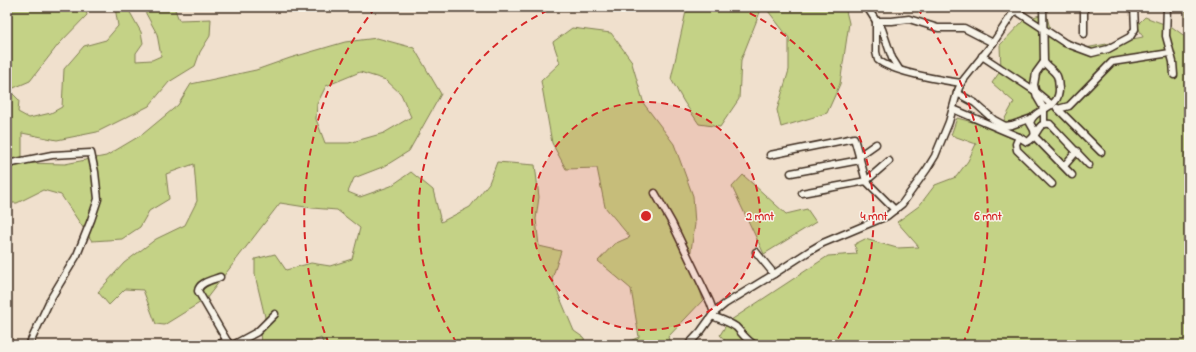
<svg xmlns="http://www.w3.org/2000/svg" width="1196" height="352" font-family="'Indie Flower',sans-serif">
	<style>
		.green { fill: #c4d286; stroke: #807e52; fill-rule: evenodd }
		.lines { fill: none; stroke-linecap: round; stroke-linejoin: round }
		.minor-casing { stroke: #3b2a1e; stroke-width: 9 }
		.minor { stroke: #f7f3e8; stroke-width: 6 }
		.ring { fill: none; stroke: #d62828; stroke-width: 2; stroke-dasharray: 7 5 }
		.centre { fill: #d62828; stroke: #f7f3e8; stroke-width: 2 }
		.ring-label { font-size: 12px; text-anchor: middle; font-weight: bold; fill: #d62828; stroke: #f7f3e8; stroke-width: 3; stroke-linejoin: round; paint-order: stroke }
	</style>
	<rect width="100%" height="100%" fill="#f0e0cd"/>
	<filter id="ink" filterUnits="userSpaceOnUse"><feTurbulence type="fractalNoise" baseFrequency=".025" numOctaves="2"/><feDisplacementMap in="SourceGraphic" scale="8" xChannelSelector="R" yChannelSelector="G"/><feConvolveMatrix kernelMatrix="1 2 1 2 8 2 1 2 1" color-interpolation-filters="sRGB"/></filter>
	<g filter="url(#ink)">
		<g class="green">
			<path d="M7 7H85L87 15 58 45 30 81 9 90 19 100 18 112 29 118 51 113 62 107 64 69 84 46 106 40 118 26 115 7H127L141 32 143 43 136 53V61L152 60 161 56 157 34 143 8 144 7H174L179 20 211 19 210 36 200 52 195 66 169 82 149 106 97 132 57 140 22 133V163L65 164 106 156 143 134 178 105 191 84 256 70 290 58 345 42 377 38 414 48 441 94 409 151 385 166 354 178 348 192 360 197 391 186 411 172 433 190 441 222 470 207 489 183 497 162 535 165 539 197 536 219 539 246 561 251 552 279 574 331 584 338 585 345H324L321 338 306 345H261L260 331 265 317 255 275V259L275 254 286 270 311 263 330 266 352 259 360 228 337 210 312 208 280 203 206 299 164 325 156 324 143 290 125 289 109 305 98 292 124 263 156 239 185 225 197 201 194 164 166 174 169 199 149 211 140 227 122 239 92 241 61 195 43 190 17 203H7ZM360 72 386 80 401 94 411 117 384 133 349 143H325L316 119 317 104 326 86Z"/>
			<polygon points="687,7 762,7 741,60 739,99 720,127 699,124 684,102 671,79"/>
			<polygon points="765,7 845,7 849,23 840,84 827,113 781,127 777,110 789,70 789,38"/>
			<polygon points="1186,7 1189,7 1189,345 729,345 720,335 728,322 828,256 857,254 855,244 865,239 897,248 919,247 897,222 919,206 935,185 956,177 968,161 976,144 951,135 957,118 999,129 1014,102 992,83 1001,70 1000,45 1024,20 1046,13 1053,40 1070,40 1075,50 1143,37 1137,25 1145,17 1172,27 1186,37"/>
			<polygon points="572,28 611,33 631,60 644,104 674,144 693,196 695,224 690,257 703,300 668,337 671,345 621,345 639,337 631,289 598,261 614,244 630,237 605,207 597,168 566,169 552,143 541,81 560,63 553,42"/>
			<polygon points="743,175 786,214 807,209 816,222 764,254 732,187"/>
		</g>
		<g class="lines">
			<defs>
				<g id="minor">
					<path d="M867 7 876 21V52L878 60C893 72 941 80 961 83"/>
					<path d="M1043 7 1044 62C1047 67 1054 70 1057 76 1059 80 1058 84 1059 88 1060 111 1034 107 1030 123L1034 130 1035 137 1072 175"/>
					<polyline points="1167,7 1166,36 1173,62 1174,75"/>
					<polyline points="1015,10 1065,43 1092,53 1108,49 1130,37 1135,29 1134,7"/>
					<polyline points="876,21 892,21 909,19 938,28 964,28 993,43"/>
					<polyline points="876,21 882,29 892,58 899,69"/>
					<polyline points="1084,34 1084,7"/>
					<polyline points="982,56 1035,91 1052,105"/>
					<polyline points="957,93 975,103 994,120 1005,126 1012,125 1032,118"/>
					<polyline points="1057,108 1101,152"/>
					<path d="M953 109 1019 137 1027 142C1039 137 1036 121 1050 124L1089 165"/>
					<polyline points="1058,109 1069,106 1112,62 1170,53"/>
					<polyline points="1044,123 1044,109 1037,97 1034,85 1036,73 1044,62"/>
					<polyline points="1019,137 1016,144 1017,150 1052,184"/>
					<polyline points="770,155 854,138 866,181 889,161"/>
					<polyline points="859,156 876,144"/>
					<polyline points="7,164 52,155 91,153 95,172 98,199 91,220 77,255 51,298 29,345"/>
					<polyline points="1064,166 1077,151"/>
					<polyline points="791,173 860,160"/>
					<polyline points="655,193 672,223 710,302 714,313"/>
					<polyline points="802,193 866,181 895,210"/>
					<polyline points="756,252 774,274"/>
					<path d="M220 277C213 280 199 282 198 291L227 341"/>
					<path d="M712 316C720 319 729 322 736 327 742 333 747 341 755 345"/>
					<polyline points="217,345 227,341 229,343"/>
					<polyline points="233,345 257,332 275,314"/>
					<polyline points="688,345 701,331 714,313 725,304 774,274 811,250 823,243 887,216 902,204 927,169 935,156 949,122 957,93 961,83 993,43 1015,10 1021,7"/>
				</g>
			</defs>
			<use href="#minor" class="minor-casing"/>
			<use href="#minor" class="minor"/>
		</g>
	</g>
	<circle cx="646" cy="216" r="114" fill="#d62828" fill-opacity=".12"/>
	<g class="ring">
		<circle cx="646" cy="216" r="114"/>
		<path d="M457 343A228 228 0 0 1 553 8M739 8A228 228 0 0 1 835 343"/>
		<path d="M329 344A342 342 0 0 1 375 8M917 8A342 342 0 0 1 963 344"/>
	</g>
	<circle cx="646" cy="216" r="6" class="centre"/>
	<g class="ring-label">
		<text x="760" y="220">2 mnt</text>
		<text x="874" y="220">4 mnt</text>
		<text x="988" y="220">6 mnt</text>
	</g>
	<rect width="1196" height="352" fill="none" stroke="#f7f3e8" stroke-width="24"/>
	<rect x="12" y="12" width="1172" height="328" fill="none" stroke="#3b2a1e" stroke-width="1.5" filter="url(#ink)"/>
</svg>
